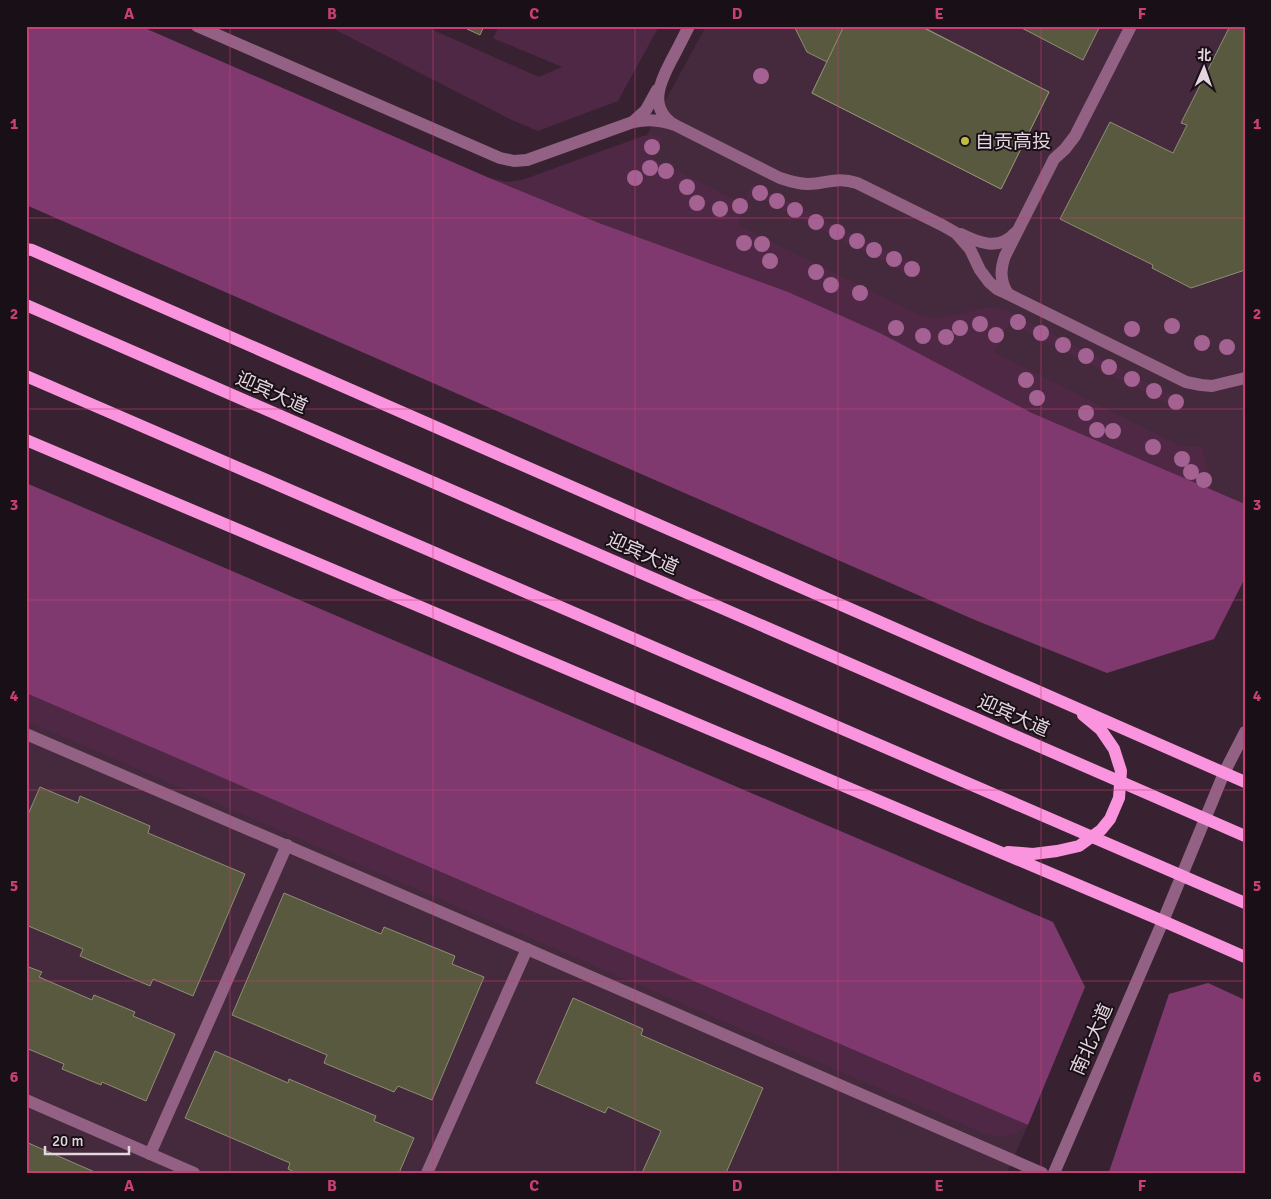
<svg xmlns="http://www.w3.org/2000/svg" width="1271" height="1199" font-family="Signika,'Noto Sans SC',sans-serif">
	<style>
		.built { fill: #45293d }
		.green { fill: #4f2845 }
		.forest { fill: #80396e }
		.building { fill: #58593e; stroke: #8e8f72 }
		.lines { fill: none; stroke-linecap: round; stroke-linejoin: round }
		.minor { stroke: #926184; stroke-width: 12 }
		.major { stroke: #fb94de; stroke-width: 12 }
		.tree { fill: #a36292 }
		.grid { fill: none; stroke: #c93e75; stroke-width: 1; stroke-opacity: 0.55 }
		.poi-dot { fill: #bebf42; stroke: #190f16; stroke-width: 2 }
		.labels { text-anchor: middle; stroke-width: 4; stroke-linejoin: round; paint-order: stroke }
		.poi-label { font-size: 19px; fill: #e4d5df; stroke: #190f16; text-anchor: start }
		.street-label { font-size: 19px; fill: #e4d5df; stroke: #190f16 }
		.neatline { fill: none; stroke: #c93e75; stroke-width: 2 }
		.grid-label { font-size: 16px; text-anchor: middle; font-weight: bold; fill: #c93e75 }
	</style>
	<rect width="100%" height="100%" fill="#382232"/>
	<g class="built">
		<polygon points="706,26 1245,26 1245,504 599,223"/>
		<polygon points="26,693 1028,1125 1007,1173 26,1173"/>
	</g>
	<g class="green">
		<polygon points="328,26 424,26 539,77 562,67 493,38 499,26 659,26 618,101 538,131 512,120"/>
		<polygon points="650,135 662,138 652,158 743,204 753,184 920,267 921,273 917,277 914,277 752,194 737,225 920,315 930,318 940,318 985,308 994,307 1005,310 1178,398 1177,403 1175,405 1172,406 1009,323 994,352 1178,445 1191,447 1202,445 1212,490 1032,413 882,334 599,223 487,177 507,182 522,180 643,136"/>
		<path d="M26 693 1028 1125C1014 1136 1003 1139 985 1134L26 721Z"/>
	</g>
	<g class="forest">
		<polygon points="26,26 140,26 487,177 599,223 788,292 882,334 1032,413 1245,504 1245,578 1214,639 1107,673 975,620 26,205"/>
		<polygon points="26,483 1053,922 1085,987 1028,1125 26,693"/>
		<polygon points="1208,983 1245,1000 1245,1173 1111,1173 1109,1172 1169,994"/>
	</g>
	<g class="building">
		<polygon points="468,26 484,26 480,35 467,29"/>
		<polygon points="794,26 921,26 1049,92 1001,189 812,93 827,62 807,52"/>
		<polygon points="844,26 920,26 1049,92 1001,189 812,93"/>
		<polygon points="1018,26 1100,26 1083,60"/>
		<polygon points="1230,26 1245,26 1245,270 1191,288 1152,268 1153,265 1060,219 1110,122 1173,153 1187,125 1181,123"/>
		<polygon points="40,787 78,803 80,796 150,826 148,833 245,874 193,996 153,979 150,986 80,956 83,949 26,925 26,819"/>
		<polygon points="284,893 381,934 384,927 455,956 452,964 484,977 432,1100 398,1086 394,1092 324,1063 327,1055 232,1015"/>
		<polygon points="26,966 42,972 39,977 92,1000 94,995 135,1012 133,1016 175,1034 146,1101 102,1082 101,1085 62,1069 64,1064 26,1048"/>
		<polygon points="573,998 643,1029 641,1035 763,1088 726,1173 642,1173 661,1131 608,1107 605,1113 536,1083"/>
		<polygon points="215,1051 288,1083 289,1079 376,1116 374,1121 414,1138 399,1173 296,1173 288,1169 290,1163 185,1118"/>
		<polygon points="26,1142 97,1173 26,1173"/>
	</g>
	<g class="lines">
		<g class="minor">
			<path d="M197 26 500 158 514 161 527 160 633 122C649 119 659 120 675 125L780 178C789 181 798 184 808 184 827 184 836 176 857 183L942 225 956 233 970 249 980 270 989 282 997 289 1008 294 1186 382 1201 385 1212 386 1245 378"/>
			<polyline points="633,122 646,110 657,90"/>
			<path d="M673 124C648 107 660 82 671 61 677 50 683 38 689 26"/>
			<path d="M961 234C979 243 999 251 1015 233"/>
			<path d="M1008 294C1000 281 1000 270 1005 256L1054 159 1065 149 1075 136 1131 26"/>
			<polyline points="26,734 527,949 1042,1173"/>
			<polyline points="26,1100 194,1173"/>
			<polyline points="150,1154 287,845"/>
			<polyline points="427,1173 527,949"/>
			<polyline points="1054,1173 1163,921 1224,773 1245,732"/>
		</g>
		<g class="major">
			<polyline points="26,249 32,250 1245,782"/>
			<polyline points="26,305 1245,836"/>
			<polyline points="26,376 1245,903"/>
			<polyline points="26,440 1163,921 1245,957"/>
			<polyline points="1008,852 1033,854 1057,851 1079,846 1101,830 1110,819 1119,798 1121,771 1114,749 1101,730 1083,715"/>
		</g>
	</g>
	<g class="tree">
		<circle cx="761" cy="76" r="8"/>
		<circle cx="652" cy="147" r="8"/>
		<circle cx="650" cy="168" r="8"/>
		<circle cx="666" cy="171" r="8"/>
		<circle cx="635" cy="178" r="8"/>
		<circle cx="687" cy="187" r="8"/>
		<circle cx="760" cy="193" r="8"/>
		<circle cx="777" cy="201" r="8"/>
		<circle cx="697" cy="203" r="8"/>
		<circle cx="740" cy="206" r="8"/>
		<circle cx="720" cy="209" r="8"/>
		<circle cx="795" cy="210" r="8"/>
		<circle cx="816" cy="222" r="8"/>
		<circle cx="837" cy="232" r="8"/>
		<circle cx="857" cy="241" r="8"/>
		<circle cx="744" cy="243" r="8"/>
		<circle cx="762" cy="244" r="8"/>
		<circle cx="874" cy="250" r="8"/>
		<circle cx="894" cy="259" r="8"/>
		<circle cx="770" cy="261" r="8"/>
		<circle cx="912" cy="269" r="8"/>
		<circle cx="816" cy="272" r="8"/>
		<circle cx="831" cy="285" r="8"/>
		<circle cx="860" cy="293" r="8"/>
		<circle cx="1018" cy="322" r="8"/>
		<circle cx="980" cy="324" r="8"/>
		<circle cx="1172" cy="326" r="8"/>
		<circle cx="896" cy="328" r="8"/>
		<circle cx="960" cy="328" r="8"/>
		<circle cx="1132" cy="329" r="8"/>
		<circle cx="1041" cy="333" r="8"/>
		<circle cx="996" cy="335" r="8"/>
		<circle cx="923" cy="336" r="8"/>
		<circle cx="946" cy="337" r="8"/>
		<circle cx="1202" cy="343" r="8"/>
		<circle cx="1063" cy="345" r="8"/>
		<circle cx="1227" cy="347" r="8"/>
		<circle cx="1086" cy="356" r="8"/>
		<circle cx="1109" cy="367" r="8"/>
		<circle cx="1132" cy="379" r="8"/>
		<circle cx="1026" cy="380" r="8"/>
		<circle cx="1154" cy="391" r="8"/>
		<circle cx="1037" cy="398" r="8"/>
		<circle cx="1176" cy="402" r="8"/>
		<circle cx="1086" cy="413" r="8"/>
		<circle cx="1097" cy="430" r="8"/>
		<circle cx="1113" cy="431" r="8"/>
		<circle cx="1153" cy="447" r="8"/>
		<circle cx="1182" cy="459" r="8"/>
		<circle cx="1191" cy="472" r="8"/>
		<circle cx="1204" cy="480" r="8"/>
	</g>
	<path class="grid" d="M230 26V1173M433 26V1173M635 26V1173M838 26V1173M1041 26V1173M26 218H1245M26 409H1245M26 600H1245M26 790H1245M26 981H1245"/>
	<circle class="poi-dot" cx="965" cy="141" r="5"/>
	<g class="labels">
		<g class="poi-label">
			<text x="975" y="148">自贡高投</text>
		</g>
		<g class="street-label">
			<text transform="translate(272 392) rotate(24)" y="7">迎宾大道</text>
			<text transform="translate(643 553) rotate(24)" y="7">迎宾大道</text>
			<text transform="translate(1014 715) rotate(24)" y="7">迎宾大道</text>
			<text transform="translate(1091 1039) rotate(-66)" y="7">南北大道</text>
		</g>
	</g>
	<rect width="1271" height="1199" fill="none" stroke="#190f16" stroke-width="55"/>
	<g transform="translate(1204 68) rotate(2)" stroke="#190f16" stroke-width="4" paint-order="stroke">
	<path d="M0-4L9 19L0 12L-9 19Z" fill="#e4d5df"/>
	<text y="-8" font-size="14" font-weight="bold" text-anchor="middle" fill="#e4d5df">北</text>
	</g>
	<path d="M45 1146v8h84v-8" fill="none" stroke="#e4d5df" stroke-width="2.5"/>
	<text x="52" y="1146" font-size="15" fill="#e4d5df" stroke="#190f16" stroke-width="4" paint-order="stroke">20 m</text>
	<rect x="28" y="28" width="1216" height="1144" class="neatline"/>
	<g class="grid-label">
		<text x="129" y="19">A</text>
		<text x="332" y="19">B</text>
		<text x="534" y="19">C</text>
		<text x="737" y="19">D</text>
		<text x="939" y="19">E</text>
		<text x="1142" y="19">F</text>
		<text x="14" y="129">1</text>
		<text x="1257" y="129">1</text>
		<text x="14" y="319">2</text>
		<text x="1257" y="319">2</text>
		<text x="14" y="510">3</text>
		<text x="1257" y="510">3</text>
		<text x="14" y="701">4</text>
		<text x="1257" y="701">4</text>
		<text x="14" y="891">5</text>
		<text x="1257" y="891">5</text>
		<text x="14" y="1082">6</text>
		<text x="1257" y="1082">6</text>
		<text x="129" y="1191">A</text>
		<text x="332" y="1191">B</text>
		<text x="534" y="1191">C</text>
		<text x="737" y="1191">D</text>
		<text x="939" y="1191">E</text>
		<text x="1142" y="1191">F</text>
	</g>
</svg>
